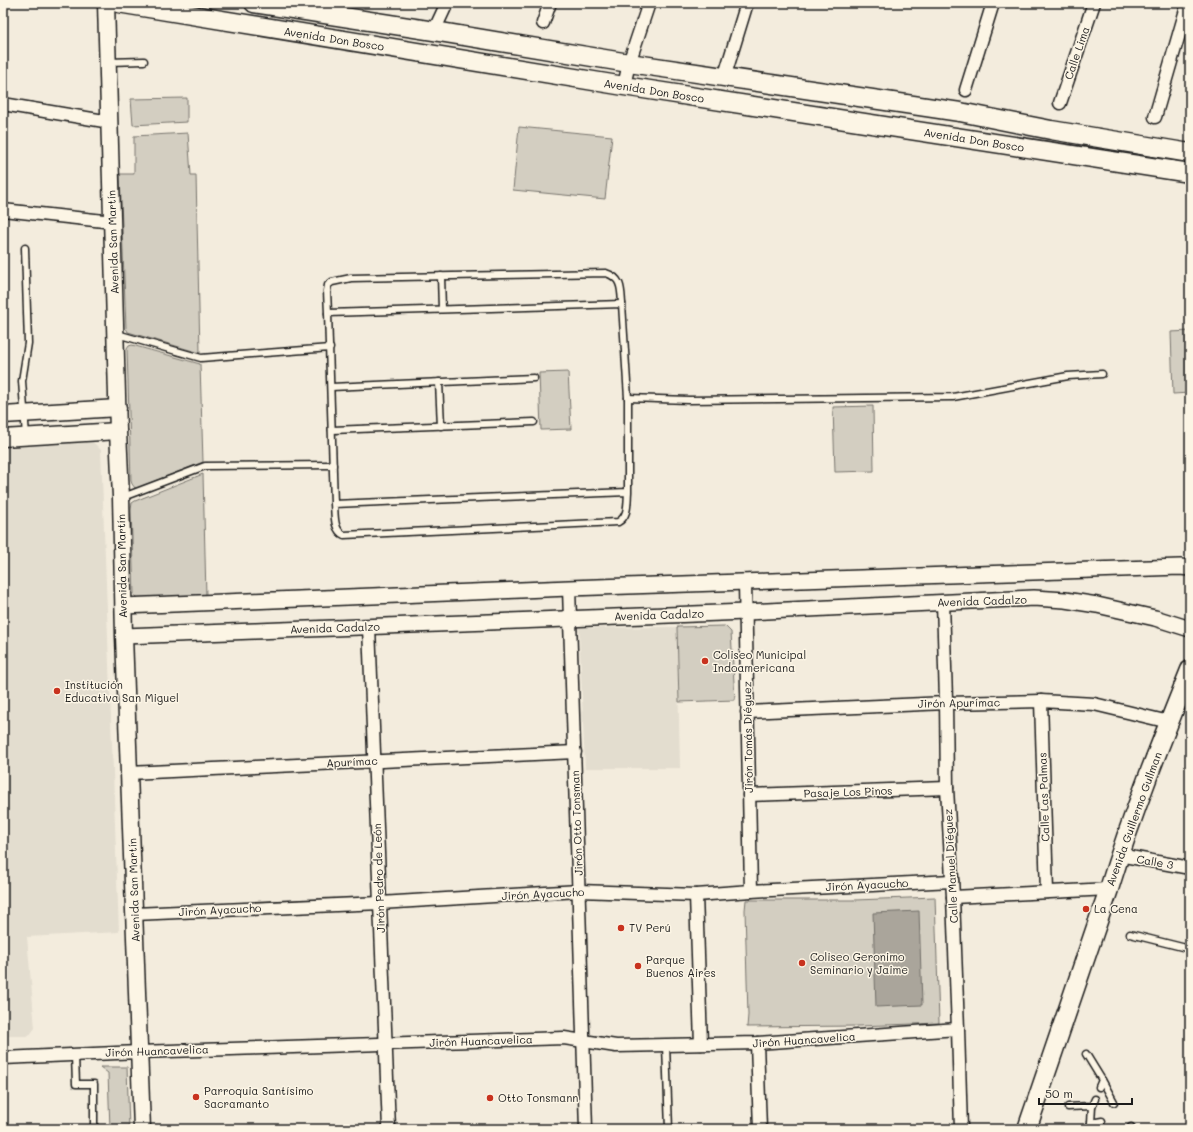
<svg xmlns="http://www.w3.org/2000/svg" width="1193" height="1132" font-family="Mali,sans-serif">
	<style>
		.built { fill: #e3ddcf }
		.green { fill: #d3cec1; stroke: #78756e }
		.water { fill: #aaa59b; stroke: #716e68 }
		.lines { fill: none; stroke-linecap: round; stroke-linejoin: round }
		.service-casing { stroke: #1c1c1c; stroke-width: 9 }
		.minor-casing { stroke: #1c1c1c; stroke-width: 15 }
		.tertiary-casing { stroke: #1c1c1c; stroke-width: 18 }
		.secondary-casing { stroke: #1c1c1c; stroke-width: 19 }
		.primary-casing { stroke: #1c1c1c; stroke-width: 21 }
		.service { stroke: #fcf5e5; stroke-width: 6 }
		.minor { stroke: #fcf5e5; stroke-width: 12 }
		.tertiary { stroke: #fcf5e5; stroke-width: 15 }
		.secondary { stroke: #fcf5e5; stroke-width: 16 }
		.primary { stroke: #fcf5e5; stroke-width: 18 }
		.poi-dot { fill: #c8321e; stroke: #fcf5e5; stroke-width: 1.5 }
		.labels { text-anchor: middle; stroke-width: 3; stroke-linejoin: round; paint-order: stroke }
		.street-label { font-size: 11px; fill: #1c1c1c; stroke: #fcf5e5 }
		.poi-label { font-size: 11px; fill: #1c1c1c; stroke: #fcf5e5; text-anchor: start }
	</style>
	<rect width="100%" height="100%" fill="#f3ecdd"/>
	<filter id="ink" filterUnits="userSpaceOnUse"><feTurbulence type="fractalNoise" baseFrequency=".025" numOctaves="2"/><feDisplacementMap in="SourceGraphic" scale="8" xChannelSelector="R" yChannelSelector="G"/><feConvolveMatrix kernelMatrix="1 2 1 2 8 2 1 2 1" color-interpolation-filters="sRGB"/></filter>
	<g filter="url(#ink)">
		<g class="built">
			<polygon points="93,442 101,450 119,932 27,937 35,1028 29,1036 3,1036 3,448"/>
			<polygon points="677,627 680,768 585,768 579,628"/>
		</g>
		<g class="green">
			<polygon points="187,98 187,122 133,125 131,99"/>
			<polygon points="519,127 612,136 605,199 513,190"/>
			<polygon points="188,133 191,175 196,175 200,353 128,332 126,328 120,174 134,174 134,136"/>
			<polygon points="1190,331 1190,393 1173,394 1171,332"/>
			<polygon points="132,345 200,364 203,462 137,488 135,488 132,484 131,481 127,349 129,346"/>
			<polygon points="568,372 571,429 541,430 539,373"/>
			<polygon points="873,406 874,471 835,472 833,407"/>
			<polygon points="203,474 206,596 137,599 134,594 131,510 132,503 135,501"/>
			<polygon points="725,626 731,632 735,700 679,702 677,627"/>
			<polygon points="935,897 939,1023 859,1026 747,1027 748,1015 745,910 746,900 855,900"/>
			<polygon points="100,1067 127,1067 129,1129 110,1129 108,1073"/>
		</g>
		<polygon class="water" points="919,911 922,1005 876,1007 873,913"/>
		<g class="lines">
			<defs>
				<g id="service">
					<polyline points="108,62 144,61"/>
					<polyline points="25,248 28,343 22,381 26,436"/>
					<polyline points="441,276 442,309"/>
					<path d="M328 313 327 291 328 285 332 282 351 278 606 273C622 278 621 289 622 304"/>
					<polyline points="117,334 201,358 330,348"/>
					<polyline points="439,382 441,426"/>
					<polyline points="331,387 534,378"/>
					<polyline points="628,398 689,400 953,397 1068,376 1102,374"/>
					<polyline points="332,430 534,422"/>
					<polyline points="123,497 205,466 333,465"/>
					<path d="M334 504C335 514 333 530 344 535L618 522C629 516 627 503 628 492V398L622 304 328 313 334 504 628 492"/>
					<polyline points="1130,934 1190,949"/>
					<polyline points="666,1045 669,1129"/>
					<polyline points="1086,1054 1102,1080 1099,1087"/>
					<polyline points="75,1055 76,1084 94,1084 94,1129"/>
					<polyline points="1102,1080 1114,1102"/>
					<polyline points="1068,1107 1092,1106 1095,1099"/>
					<polyline points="1091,1123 1092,1106"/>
					<polyline points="1131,1127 1132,1129"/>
					<polyline points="1089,1129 1091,1123 1102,1121"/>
				</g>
				<g id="minor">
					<polyline points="543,23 550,3"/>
					<polyline points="434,31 447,3"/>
					<polyline points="724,78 747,3"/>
					<polyline points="624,86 629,63 649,3"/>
					<polyline points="966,90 993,3"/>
					<polyline points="1060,103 1094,3"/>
					<polyline points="3,104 110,122"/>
					<polyline points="1155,117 1188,3"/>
					<polyline points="3,210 113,222"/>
					<polyline points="745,583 751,891"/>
					<polyline points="569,588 586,1129"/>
					<polyline points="943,602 946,700 947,788 953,897 958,1029 961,1129"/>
					<polyline points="369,627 389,1129"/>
					<polyline points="1041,701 1047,892"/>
					<polyline points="747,712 946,703 1041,701 1094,704 1169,722"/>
					<polyline points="129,773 575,752"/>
					<polyline points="749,795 947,788"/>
					<polyline points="1119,855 1190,868"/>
					<polyline points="696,895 701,1044"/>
					<polyline points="953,897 1109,889"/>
					<polyline points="135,914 380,903 579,891 696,895 751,891 952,881"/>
					<polyline points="757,1043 760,1129"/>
					<polyline points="3,1058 139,1052 564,1038 616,1046 666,1045 757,1043 958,1029"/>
				</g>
				<g id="tertiary">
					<polyline points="123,606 569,588 1180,567 1190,568"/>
					<polyline points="124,636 746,612 1034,598 1065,600 1097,605 1155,618 1190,629"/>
				</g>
				<g id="secondary">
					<polyline points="106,3 118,431 121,497 124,636 142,1129"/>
					<polyline points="3,415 118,408"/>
					<polyline points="3,438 118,431"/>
				</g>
				<g id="primary">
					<polyline points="118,3 624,86 1190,173"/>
					<polyline points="254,3 434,31 629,63 960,112 1051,130 1190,153"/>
					<path d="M1027 1129 1109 889C1132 814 1161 742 1190 670"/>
				</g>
			</defs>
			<use href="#service" class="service-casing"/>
			<use href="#minor" class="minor-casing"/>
			<use href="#tertiary" class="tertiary-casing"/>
			<use href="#secondary" class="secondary-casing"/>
			<use href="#primary" class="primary-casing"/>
			<use href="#service" class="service"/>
			<use href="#minor" class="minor"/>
			<use href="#tertiary" class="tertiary"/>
			<use href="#secondary" class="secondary"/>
			<use href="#primary" class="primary"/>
		</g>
	</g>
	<g class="poi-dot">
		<circle cx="705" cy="661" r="4"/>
		<circle cx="57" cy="691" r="4"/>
		<circle cx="1086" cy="909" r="4"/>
		<circle cx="621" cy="928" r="4"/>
		<circle cx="802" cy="963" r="4"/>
		<circle cx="638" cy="966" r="4"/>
		<circle cx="196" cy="1097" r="4"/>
		<circle cx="490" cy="1098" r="4"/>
	</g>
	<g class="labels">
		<g class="street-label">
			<text transform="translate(334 39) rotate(9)" y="4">Avenida Don Bosco</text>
			<text transform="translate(1077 53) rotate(-71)" y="4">Calle Lima</text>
			<text transform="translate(654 91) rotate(9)" y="4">Avenida Don Bosco</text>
			<text transform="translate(974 140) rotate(9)" y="4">Avenida Don Bosco</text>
			<text transform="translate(113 242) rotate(-92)" y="4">Avenida San Martín</text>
			<text transform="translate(122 566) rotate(-91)" y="4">Avenida San Martín</text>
			<text transform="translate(982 601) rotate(-2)" y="4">Avenida Cadalzo</text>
			<text transform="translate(659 615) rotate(-2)" y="4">Avenida Cadalzo</text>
			<text transform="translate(335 628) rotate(-2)" y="4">Avenida Cadalzo</text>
			<text transform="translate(959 703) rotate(-1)" y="4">Jirón Apurímac</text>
			<text transform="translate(748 737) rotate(-91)" y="4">Jirón Tomás Diéguez</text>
			<text transform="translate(352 762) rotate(-3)" y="4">Apurímac</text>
			<text transform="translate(848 792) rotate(-2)" y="4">Pasaje Los Pinos</text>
			<text transform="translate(1044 797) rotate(-92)" y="4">Calle Las Palmas</text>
			<text transform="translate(1134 819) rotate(-70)" y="4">Avenida Guillermo Gullman</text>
			<text transform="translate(577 823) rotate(-92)" y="4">Jirón Otto Tonsman</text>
			<text transform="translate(1155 862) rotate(10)" y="4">Calle 3</text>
			<text transform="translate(951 866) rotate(-93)" y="4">Calle Manuel Diéguez</text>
			<text transform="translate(379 878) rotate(-92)" y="4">Jirón Pedro de León</text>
			<text transform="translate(867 885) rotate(-3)" y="4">Jirón Ayacucho</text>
			<text transform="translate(134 890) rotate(-92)" y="4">Avenida San Martín</text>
			<text transform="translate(543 894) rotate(-3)" y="4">Jirón Ayacucho</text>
			<text transform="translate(220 910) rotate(-3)" y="4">Jirón Ayacucho</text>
			<text transform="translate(804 1040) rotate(-4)" y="4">Jirón Huancavelica</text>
			<text transform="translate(481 1041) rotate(-2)" y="4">Jirón Huancavelica</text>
			<text transform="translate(157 1051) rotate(-2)" y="4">Jirón Huancavelica</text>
		</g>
		<g class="poi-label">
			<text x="713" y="659">Coliseo Municipal<tspan x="713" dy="13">Indoamericana</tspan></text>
			<text x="65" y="689">Institución<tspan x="65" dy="13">Educativa San Miguel</tspan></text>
			<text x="1094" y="913">La Cena</text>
			<text x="629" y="932">TV Perú</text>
			<text x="810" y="961">Coliseo Geronimo<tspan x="810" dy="13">Seminario y Jaime</tspan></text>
			<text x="646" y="964">Parque<tspan x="646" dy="13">Buenos Aires</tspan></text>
			<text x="204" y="1095">Parroquia Santísimo<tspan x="204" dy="13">Sacramanto</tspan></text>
			<text x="498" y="1102">Otto Tonsmann</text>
		</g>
	</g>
	<rect width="1193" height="1132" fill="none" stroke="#fcf5e5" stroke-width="16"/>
	<rect x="8" y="8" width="1177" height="1116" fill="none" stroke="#1c1c1c" stroke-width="1.5" filter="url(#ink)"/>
	<path d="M1039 1098v6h93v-6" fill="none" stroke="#1c1c1c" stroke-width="2"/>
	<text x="1045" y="1098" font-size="12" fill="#1c1c1c" stroke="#fcf5e5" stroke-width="3" paint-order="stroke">50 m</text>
</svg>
